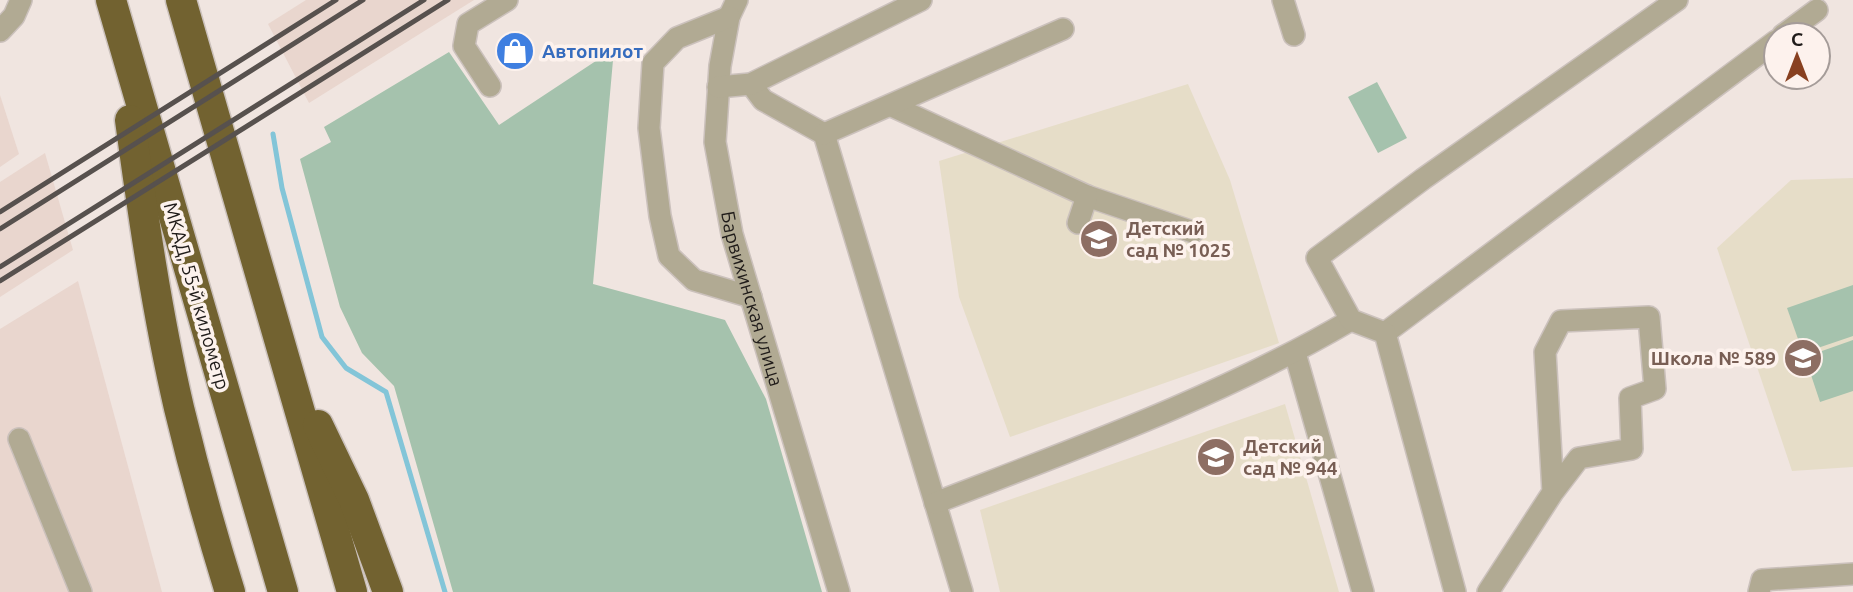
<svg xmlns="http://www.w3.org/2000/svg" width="1853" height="592" font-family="Ubuntu,sans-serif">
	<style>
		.built { fill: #e9d6ce }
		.education { fill: #e6ddc8 }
		.green { fill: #a5c2ad }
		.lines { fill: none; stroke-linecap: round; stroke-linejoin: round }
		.stream { stroke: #83c5d8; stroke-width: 5 }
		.minor-casing { stroke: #cbc1bc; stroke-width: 24 }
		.highway-casing { stroke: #cbc1bc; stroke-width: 33 }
		.minor { stroke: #b1aa93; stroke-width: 21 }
		.highway { stroke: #726230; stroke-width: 30 }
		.rail { stroke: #57514e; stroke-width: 5 }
		.labels { text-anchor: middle; stroke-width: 7; stroke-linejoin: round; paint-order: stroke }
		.shop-label { font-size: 19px; font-weight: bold; fill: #366cbe; stroke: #fdf2ed; text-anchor: start }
		.education-label { font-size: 19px; font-weight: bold; fill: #785e54; stroke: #fdf2ed; text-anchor: start }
		.street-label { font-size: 19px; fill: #201c1a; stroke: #fdf2ed }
	</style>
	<rect width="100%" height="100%" fill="#f0e5e0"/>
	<g class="built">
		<polygon points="306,0 474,0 309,103 268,24"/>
		<polygon points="0,95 19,154 0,167"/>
		<polygon points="45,153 73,250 0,297 0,182"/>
		<polygon points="78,281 162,592 0,592 0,329"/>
	</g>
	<g class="education">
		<polygon points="1188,84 1230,180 1279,343 1010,437 959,297 939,161"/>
		<polygon points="1853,178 1853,467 1792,471 1717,248 1791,180"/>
		<polygon points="1285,404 1339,592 1000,592 980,510"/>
	</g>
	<g class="green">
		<polygon points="614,49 593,284 725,320 766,399 822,592 453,592 394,386 362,353 340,307 300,159 331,142 324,127 449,52 499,125"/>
		<polygon points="1377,82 1407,138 1378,153 1348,97"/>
		<polygon points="1853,285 1853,336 1803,353 1787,308"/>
		<polygon points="1853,340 1853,391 1820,402 1805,357"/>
	</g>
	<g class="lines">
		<polyline class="stream" points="273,134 282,188 322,337 346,368 386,392 445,592"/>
		<defs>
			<g id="minor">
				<path id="s1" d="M737 0 729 17 720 66 715 142 732 234 839 592"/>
				<polyline points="1283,0 1294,35"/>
				<polyline points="729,17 677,38 653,63 649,128 660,216 669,256 694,280 751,297"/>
				<polyline points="0,31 14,16 21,0"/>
				<polyline points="1783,35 1817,10"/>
				<polyline points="751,84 763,100 824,134 962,592"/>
				<polyline points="490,86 464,46 468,24 507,0"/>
				<polyline points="718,87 751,84 921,0"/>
				<polyline points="892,106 1087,196 1193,232"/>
				<polyline points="824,134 1063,29"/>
				<polyline points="1078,223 1087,196"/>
				<polyline points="1385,333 1776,41"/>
				<polyline points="1295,353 1363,592"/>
				<polyline points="19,439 81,592"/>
				<path d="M935 503C1077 448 1220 397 1351 320"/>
				<polyline points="1455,592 1385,333 1351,320 1317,258 1423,179 1677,0"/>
				<polyline points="1488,592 1553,492 1579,458 1632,449 1630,398 1655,389 1649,317 1561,321 1545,352 1553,492"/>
				<polyline points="1759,592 1762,580 1853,574"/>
			</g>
			<g id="highway">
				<polyline points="111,0 283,592"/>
				<polyline points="181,0 352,592"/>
				<path d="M130 120C143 216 157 313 179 408 194 470 211 531 230 592"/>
				<polyline points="318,425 354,500 388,592"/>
			</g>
		</defs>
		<use href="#minor" class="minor-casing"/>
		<use href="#highway" class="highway-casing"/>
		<use href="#minor" class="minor"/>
		<use href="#highway" class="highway"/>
		<g class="rail">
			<polyline points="0,212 336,0"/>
			<polyline points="0,229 363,0"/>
			<polyline points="0,267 424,0"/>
			<polyline points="0,281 448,0"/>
		</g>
	</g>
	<defs>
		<symbol id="shop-disc" viewBox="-11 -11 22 22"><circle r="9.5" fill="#3f7fe0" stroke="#fdf2ed"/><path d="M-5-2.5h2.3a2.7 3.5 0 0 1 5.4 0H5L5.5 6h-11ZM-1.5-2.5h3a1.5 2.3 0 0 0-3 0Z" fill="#fff"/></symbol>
		<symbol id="school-disc" viewBox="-11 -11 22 22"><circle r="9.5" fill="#8d6e63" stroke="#fdf2ed"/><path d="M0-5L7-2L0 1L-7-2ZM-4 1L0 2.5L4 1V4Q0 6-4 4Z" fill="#fff"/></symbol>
	</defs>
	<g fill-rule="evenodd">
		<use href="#shop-disc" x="493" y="29" width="44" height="44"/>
		<use href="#school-disc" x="1077" y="217" width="44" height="44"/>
		<use href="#school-disc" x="1781" y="336" width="44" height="44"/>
		<use href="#school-disc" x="1194" y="435" width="44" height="44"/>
	</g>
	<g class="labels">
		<g class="shop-label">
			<text x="542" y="58">Автопилот</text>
		</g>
		<g class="education-label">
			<text x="1126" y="235">Детский<tspan x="1126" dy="22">сад № 1025</tspan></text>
			<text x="1776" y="365" text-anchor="end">Школа № 589</text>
			<text x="1243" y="453">Детский<tspan x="1243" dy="22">сад № 944</tspan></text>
		</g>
		<g class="street-label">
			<text transform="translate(197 296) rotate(74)" y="7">МКАД, 55-й километр</text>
			<text dy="7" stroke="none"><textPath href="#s1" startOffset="306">Барвихинская улица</textPath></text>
		</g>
	</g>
	<g transform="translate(1797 56)"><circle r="33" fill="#fdf2ed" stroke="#a59c99" stroke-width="2"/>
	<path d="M0-5L12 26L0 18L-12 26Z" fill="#884020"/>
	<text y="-10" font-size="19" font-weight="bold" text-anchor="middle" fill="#201c1a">С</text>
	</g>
</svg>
